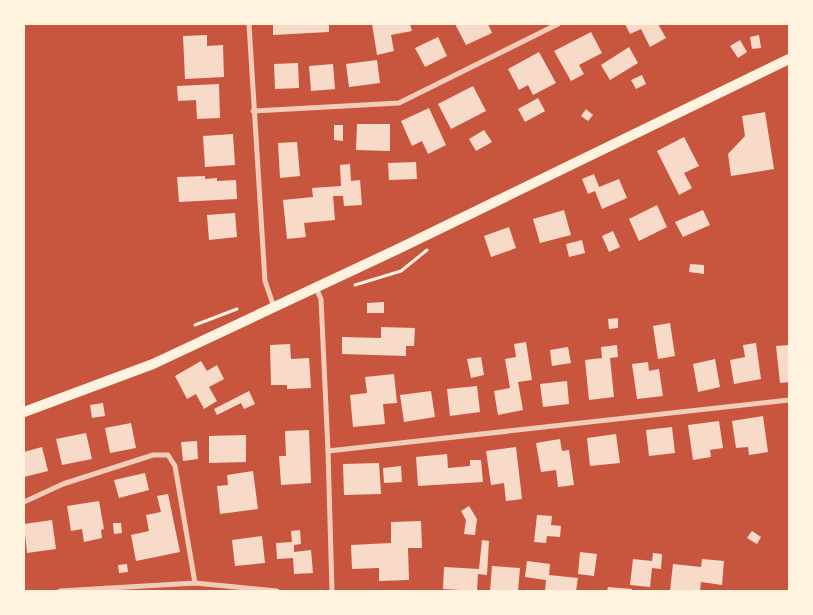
<svg xmlns="http://www.w3.org/2000/svg" width="813" height="615" font-family="'Fira Sans Condensed',sans-serif">
	<style>
		.building { fill: #f7dbc8 }
		.lines { fill: none; stroke-linecap: round; stroke-linejoin: round }
		.path { stroke: #fff3e0; stroke-width: 3 }
		.minor { stroke: #f1ccb7; stroke-width: 5 }
		.secondary { stroke: #fff3e0; stroke-width: 10 }
	</style>
	<rect width="100%" height="100%" fill="#c8553d"/>
	<g class="building">
		<polygon points="273,24 329,24 329,32 273,35"/>
		<polygon points="372,24 410,24 412,31 391,35 394,51 377,55"/>
		<polygon points="455,24 488,24 492,33 466,45"/>
		<polygon points="625,24 658,24 666,38 650,47 641,29 630,34"/>
		<polygon points="591,32 602,53 579,65 584,74 571,81 554,51"/>
		<polygon points="207,35 207,46 223,45 224,77 185,79 183,36"/>
		<polygon points="759,35 761,48 752,49 750,37"/>
		<polygon points="438,37 447,56 425,67 415,48"/>
		<polygon points="740,40 747,52 738,58 730,46"/>
		<polygon points="629,47 638,63 610,80 601,65"/>
		<polygon points="539,52 556,83 533,95 528,85 519,90 508,69"/>
		<polygon points="377,60 380,83 349,87 346,64"/>
		<polygon points="298,63 299,88 275,89 274,64"/>
		<polygon points="333,64 335,89 311,91 309,66"/>
		<polygon points="642,75 646,84 636,89 631,80"/>
		<polygon points="219,84 220,118 197,119 196,100 178,101 177,86"/>
		<polygon points="473,86 486,111 451,129 438,104"/>
		<polygon points="538,98 545,111 525,122 518,109"/>
		<polygon points="429,108 446,145 428,154 422,141 412,146 401,121"/>
		<polygon points="586,109 593,115 588,121 581,116"/>
		<polygon points="765,112 774,169 731,176 728,154 745,136 742,116"/>
		<polygon points="357,124 390,124 390,151 356,150"/>
		<polygon points="334,125 343,125 343,141 334,140"/>
		<polygon points="484,130 492,142 476,151 469,139"/>
		<polygon points="233,134 235,165 205,167 203,136"/>
		<polygon points="684,137 699,166 684,173 692,188 679,195 657,151"/>
		<polygon points="297,142 300,176 280,178 278,143"/>
		<polygon points="416,162 417,179 389,180 388,163"/>
		<polygon points="350,164 351,181 360,180 362,205 344,206 343,196 333,196 335,220 304,223 306,237 287,239 283,200 313,197 312,188 341,186 340,165"/>
		<polygon points="594,174 599,187 619,179 627,198 602,209 595,191 588,194 582,179"/>
		<polygon points="205,176 205,179 217,178 217,181 236,180 237,199 179,202 177,177"/>
		<polygon points="657,205 667,227 639,241 629,219"/>
		<polygon points="564,210 571,235 540,243 533,219"/>
		<polygon points="703,210 710,225 683,237 675,222"/>
		<polygon points="235,213 237,237 209,240 207,215"/>
		<polygon points="509,227 516,248 491,257 484,236"/>
		<polygon points="613,231 620,247 609,252 602,236"/>
		<polygon points="582,240 585,253 569,257 566,244"/>
		<polygon points="690,264 704,265 704,274 689,272"/>
		<polygon points="384,302 384,313 367,313 367,303"/>
		<polygon points="618,318 618,328 609,329 608,319"/>
		<polygon points="670,323 675,356 658,359 653,326"/>
		<polygon points="381,327 415,328 414,346 406,346 406,356 342,354 342,337 381,338"/>
		<polygon points="526,342 532,380 518,382 523,410 498,415 494,391 510,388 505,359 516,357 514,344"/>
		<polygon points="756,343 761,379 734,384 730,360 745,357 743,345"/>
		<polygon points="290,344 291,359 309,358 311,388 287,389 287,385 271,385 270,345"/>
		<polygon points="617,345 618,357 610,358 614,397 589,400 585,360 602,358 601,347"/>
		<polygon points="789,345 789,382 780,383 776,346"/>
		<polygon points="568,347 571,363 552,366 550,350"/>
		<polygon points="481,357 484,375 471,378 467,359"/>
		<polygon points="715,359 720,387 698,392 693,364"/>
		<polygon points="201,361 207,371 217,365 224,379 209,387 217,401 204,409 196,394 187,399 175,376"/>
		<polygon points="648,362 649,371 659,369 663,396 637,399 632,364"/>
		<polygon points="394,374 397,403 383,404 385,424 353,427 350,395 367,393 365,377"/>
		<polygon points="567,381 569,404 543,407 540,384"/>
		<polygon points="477,386 480,412 450,416 447,389"/>
		<polygon points="249,391 255,404 244,409 241,403 217,415 214,409"/>
		<polygon points="431,391 435,417 404,422 400,395"/>
		<polygon points="103,403 105,416 92,418 90,405"/>
		<polygon points="763,416 768,452 749,455 748,447 736,448 732,421"/>
		<polygon points="719,421 723,448 710,450 711,457 693,460 688,425"/>
		<polygon points="131,423 136,448 110,453 105,428"/>
		<polygon points="672,427 675,453 649,456 646,430"/>
		<polygon points="309,430 311,483 281,485 279,456 286,456 285,431"/>
		<polygon points="86,433 92,459 62,465 56,439"/>
		<polygon points="616,434 620,463 590,466 587,438"/>
		<polygon points="246,435 246,462 209,463 209,436"/>
		<polygon points="560,439 562,451 569,450 574,485 558,487 556,470 541,472 536,443"/>
		<polygon points="197,441 198,459 183,461 181,442"/>
		<polygon points="42,447 48,471 24,477 24,452"/>
		<polygon points="516,447 522,499 506,501 504,483 491,485 486,451"/>
		<polygon points="447,454 448,468 470,466 470,460 481,460 483,482 418,486 416,457"/>
		<polygon points="379,463 381,494 344,495 343,464"/>
		<polygon points="401,466 402,482 384,483 383,468"/>
		<polygon points="253,471 258,509 220,514 217,486 228,485 227,475"/>
		<polygon points="145,473 149,490 119,498 114,480"/>
		<polygon points="168,494 180,552 136,561 131,535 149,531 146,515 161,512 157,496"/>
		<polygon points="99,501 104,529 101,530 102,538 84,542 82,529 71,531 67,506"/>
		<polygon points="469,506 477,519 475,535 464,534 466,520 461,511"/>
		<polygon points="537,515 552,516 551,525 561,526 560,537 547,536 546,543 534,542"/>
		<polygon points="52,520 56,549 27,553 24,524"/>
		<polygon points="421,521 422,548 408,548 409,580 379,581 379,568 352,569 351,545 391,543 391,522"/>
		<polygon points="113,523 121,523 122,533 114,534"/>
		<polygon points="300,530 301,544 294,545 294,552 311,550 313,573 294,574 293,558 277,559 276,543 292,542 291,531"/>
		<polygon points="752,531 761,537 757,544 747,538"/>
		<polygon points="262,536 265,563 235,566 232,540"/>
		<polygon points="482,540 489,541 487,575 478,574 477,591 443,589 444,567 479,569"/>
		<polygon points="580,552 597,554 594,576 578,574"/>
		<polygon points="653,553 662,554 661,569 652,568 650,587 630,585 633,559 652,561"/>
		<polygon points="702,559 724,561 722,585 701,582 700,591 670,591 673,564 701,567"/>
		<polygon points="527,561 550,564 549,575 578,578 576,591 545,591 546,580 525,577"/>
		<polygon points="127,564 128,572 119,573 118,565"/>
		<polygon points="492,566 520,568 518,591 490,591"/>
		<polygon points="608,587 632,589 632,591 607,591"/>
	</g>
	<g class="lines">
		<g class="path">
			<polyline points="355,285 401,271 427,250"/>
			<polyline points="195,325 237,309"/>
		</g>
		<g class="minor">
			<polyline points="249,24 265,281 274,307"/>
			<polyline points="253,111 399,103 558,24"/>
			<polyline points="316,288 321,299 328,451 332,591"/>
			<polyline points="328,451 789,400"/>
			<polyline points="24,502 63,484 153,455 168,455 175,466 195,583"/>
			<polyline points="60,591 195,583 277,591"/>
		</g>
		<polyline class="secondary" points="24,412 153,364 398,249 789,59"/>
	</g>
	<rect width="813" height="615" fill="none" stroke="#fff3e0" stroke-width="50"/>
</svg>
